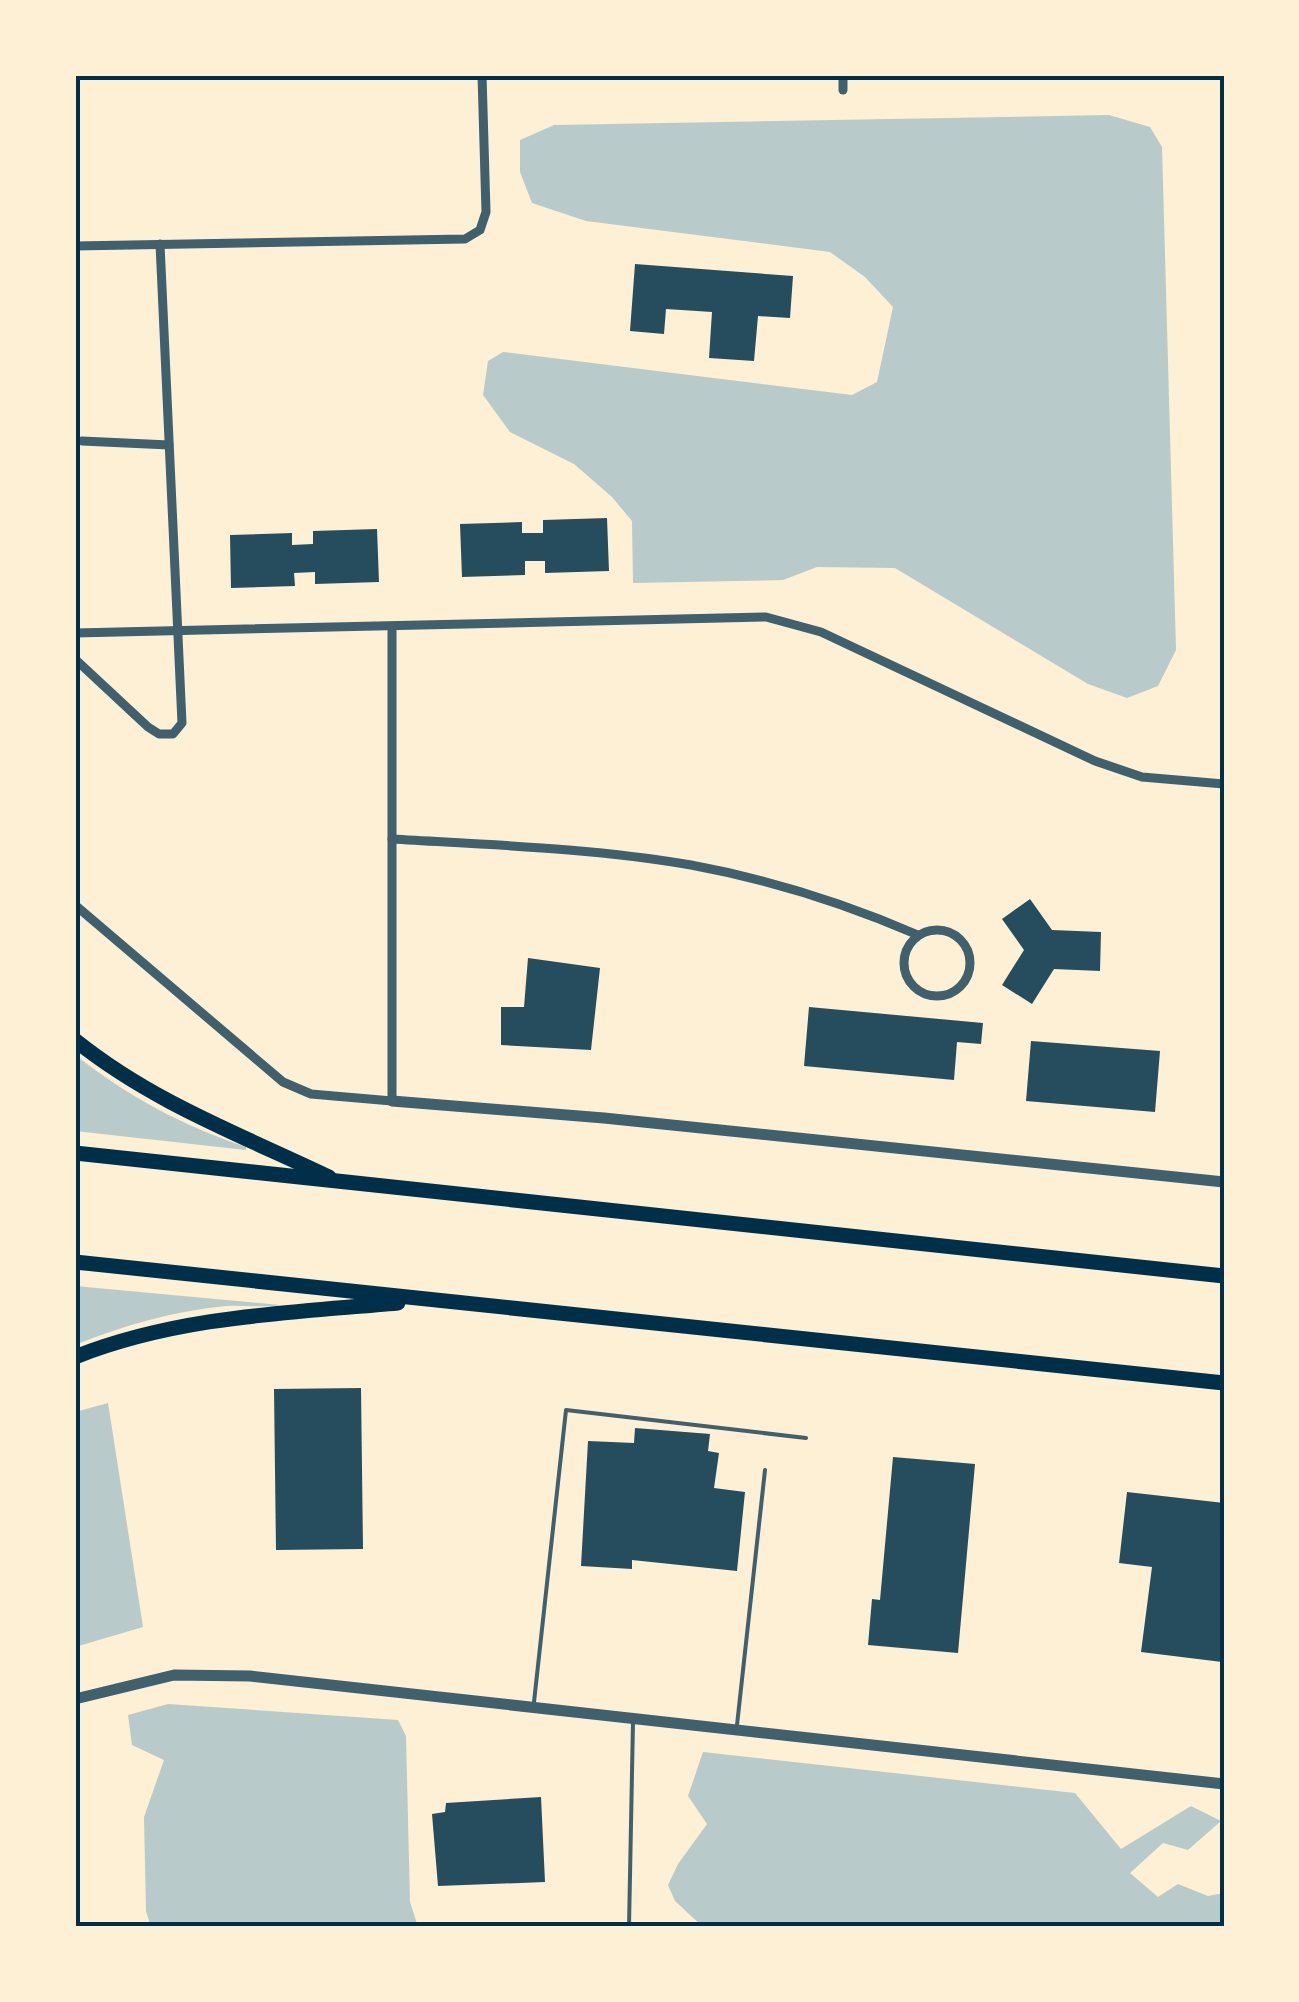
<svg xmlns="http://www.w3.org/2000/svg" width="1299" height="2002" font-family="'Zilla Slab',serif">
	<style>
		.green { fill: #b9caca }
		.building { fill: #264d5e }
		.lines { fill: none; stroke-linecap: round; stroke-linejoin: round }
		.service { stroke: #3f606c; stroke-width: 4 }
		.minor { stroke: #3f606c; stroke-width: 9 }
		.tertiary { stroke: #3f606c; stroke-width: 11 }
		.motorway { stroke: #003049; stroke-width: 15 }
		.neatline { fill: none; stroke: #003049; stroke-width: 4 }
	</style>
	<rect width="100%" height="100%" fill="#fdf0d5"/>
	<g class="green">
		<polygon points="1109,115 1150,127 1162,147 1176,650 1158,686 1127,698 1088,684 895,568 817,567 783,580 633,583 632,521 612,497 574,464 510,432 483,395 488,361 503,352 852,395 877,382 893,307 865,277 830,252 586,221 532,203 520,172 520,140 554,125"/>
		<path d="M75 1055C131 1098 179 1124 246 1147V1150L75 1131Z"/>
		<path d="M75 1286 280 1305C264 1308 244 1305 226 1306 174 1311 124 1325 75 1345Z"/>
		<polygon points="108,1403 143,1627 75,1647 75,1412"/>
		<polygon points="168,1704 398,1720 406,1736 410,1902 418,1927 151,1927 146,1911 144,1817 164,1760 132,1745 128,1715"/>
		<polygon points="703,1752 1075,1793 1121,1849 1191,1806 1221,1821 1188,1850 1163,1843 1130,1873 1158,1897 1178,1884 1208,1896 1224,1893 1224,1927 703,1927 675,1901 668,1885 678,1864 707,1824 688,1796"/>
	</g>
	<g class="building">
		<polygon points="635,264 793,276 790,318 758,316 754,361 709,358 712,312 666,309 664,334 630,331"/>
		<polygon points="607,518 609,571 545,573 545,561 525,561 525,575 462,577 460,524 522,522 522,533 543,533 543,520"/>
		<polygon points="377,529 379,582 315,584 315,572 294,573 295,586 231,588 230,535 292,533 292,545 313,544 313,531"/>
		<polygon points="1030,899 1052,930 1101,932 1100,971 1054,969 1032,1004 1002,985 1024,950 1002,919"/>
		<polygon points="528,958 600,968 591,1050 501,1045 501,1007 524,1007"/>
		<polygon points="809,1007 983,1023 981,1044 957,1042 954,1080 804,1066"/>
		<polygon points="1031,1041 1160,1051 1155,1112 1026,1101"/>
		<polygon points="361,1388 363,1549 276,1550 274,1389"/>
		<polygon points="635,1428 710,1434 708,1451 719,1453 714,1488 745,1492 737,1571 632,1560 632,1569 581,1566 588,1441 634,1443"/>
		<polygon points="893,1457 975,1464 958,1653 868,1645 872,1599 880,1600"/>
		<polygon points="1127,1492 1224,1503 1222,1662 1141,1652 1152,1567 1119,1563"/>
		<polygon points="541,1797 545,1882 438,1886 432,1814 445,1812 446,1803"/>
	</g>
	<g class="lines">
		<g class="service">
			<polyline points="534,1702 566,1410 806,1438"/>
			<polyline points="737,1725 765,1470"/>
			<polyline points="629,1927 633,1722"/>
		</g>
		<g class="minor">
			<polyline points="843,75 843,90"/>
			<polyline points="75,246 465,239 480,230 486,212 482,75"/>
			<polyline points="82,441 169,445"/>
			<polyline points="75,633 766,617 821,632 1095,761 1142,777 1224,784"/>
			<polyline points="75,659 148,727 159,734 173,734 182,723 160,244"/>
			<path d="M392 839C491 845 592 848 691 865 767 879 847 904 918 935"/>
			<polyline points="75,905 283,1082 311,1094 392,1101 392,627"/>
			<circle cx="937" cy="963" r="33"/>
		</g>
		<g class="tertiary">
			<polyline points="392,1101 604,1118 1224,1182"/>
			<polyline points="75,1699 174,1675 250,1676 1224,1784"/>
		</g>
		<g class="motorway">
			<path d="M75 1040C152 1102 241 1135 329 1177"/>
			<polyline points="75,1153 1224,1276"/>
			<polyline points="75,1262 1224,1383"/>
			<path d="M75 1357C178 1316 288 1313 398 1303"/>
		</g>
	</g>
	<rect width="1299" height="2002" fill="none" stroke="#fdf0d5" stroke-width="155"/>
	<rect x="78" y="78" width="1144" height="1846" class="neatline"/>
</svg>
